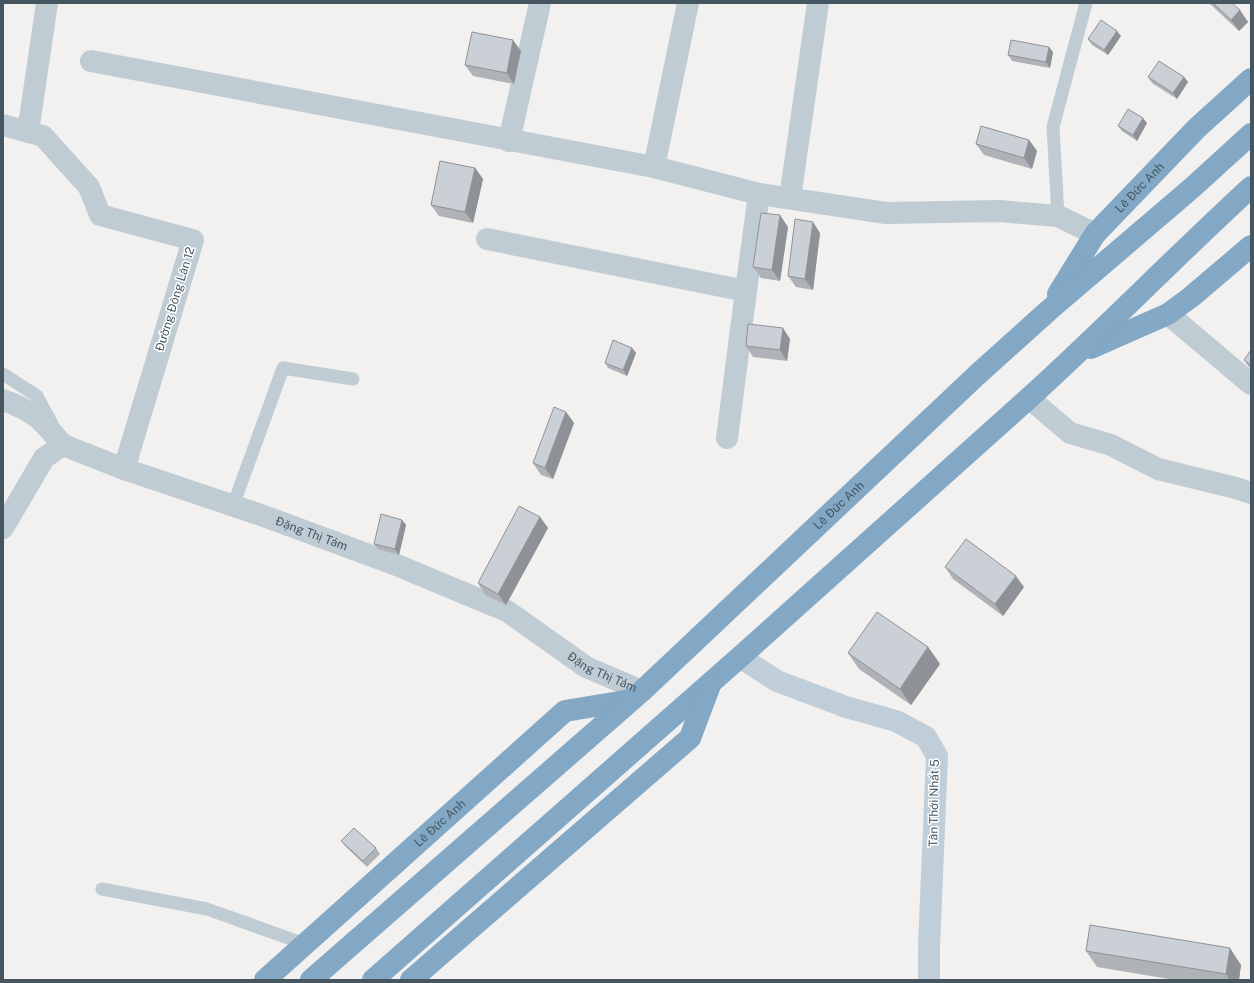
<svg xmlns="http://www.w3.org/2000/svg" width="1254" height="983" font-family="'Public Sans',sans-serif">
	<style>
		.lines { fill: none; stroke-linecap: round; stroke-linejoin: round }
		.lane { stroke: #bfccd4; stroke-width: 13 }
		.street { stroke: #bfccd4; stroke-width: 22 }
		.secondary { stroke: #bfced9; stroke-width: 22 }
		.highway { stroke: #82a8c5; stroke-width: 22 }
		.wall { fill: #afb3b8 }
		.shaded-wall { fill: #8e9296 }
		.building { fill: #cbd0d6; stroke: #8e9296 }
		.labels { text-anchor: middle; stroke-width: 3; stroke-linejoin: round; paint-order: stroke }
		.street-label { font-size: 12px; fill: #455660; stroke: #fff }
	</style>
	<rect width="100%" height="100%" fill="#f3f0f0"/>
	<g class="lines">
		<g class="lane">
			<polyline points="1058,216 1053,127 1086,3"/>
			<polyline points="3,374 37,396 52,424"/>
			<polyline points="233,506 283,368 353,379"/>
			<polyline points="102,889 207,909 305,944"/>
		</g>
		<g class="street">
			<polyline points="91,61 654,167 759,194 886,213 999,211 1058,216 1095,234"/>
			<polyline points="3,125 43,136 89,187 100,215 193,240 124,469"/>
			<polyline points="28,132 47,3"/>
			<polyline points="509,141 540,3"/>
			<polyline points="654,167 688,3"/>
			<polyline points="790,198 818,3"/>
			<polyline points="487,239 746,291 759,194"/>
			<polyline points="1168,314 1251,384"/>
			<polyline points="1029,398 1070,433 1111,445 1158,469 1236,488 1251,493"/>
			<path d="M3 400C34 411 42 420 63 445"/>
			<polyline points="727,438 746,291"/>
			<path id="s1" d="M3 528 44 458 63 445 124 469 261 515 399 566 507 611 586 667 642 691"/>
		</g>
		<polyline class="secondary" points="740,657 777,681 846,707 896,721 926,737 937,756 929,946 929,980"/>
		<g class="highway">
			<path id="s2" d="M1058 294 1095 234 1197 128 1251 79"/>
			<polyline points="1091,348 1168,314 1191,297 1251,246"/>
			<path id="s3" d="M265 980 565 711 631 700"/>
			<path id="s4" d="M311 980 642 691 977 375 1048 311 1193 187 1251 134"/>
			<path d="M373 980 740 657 1029 398C1105 329 1176 256 1251 187"/>
			<polyline points="411,980 690,738 710,685"/>
		</g>
	</g>
	<g class="wall">
		<polygon points="1209,3 1232,3 1248,22 1239,31"/>
		<polygon points="1121,36 1108,55 1092,45 1088,39"/>
		<polygon points="521,51 514,84 473,76 465,65"/>
		<polygon points="1053,52 1050,68 1012,61 1008,55"/>
		<polygon points="1148,77 1184,77 1188,82 1177,99 1152,83"/>
		<polygon points="1147,123 1137,141 1122,131 1118,126"/>
		<polygon points="1029,140 1037,151 1032,169 984,155 976,144"/>
		<polygon points="475,168 483,179 473,223 439,216 431,205"/>
		<polygon points="788,227 780,281 761,278 753,267"/>
		<polygon points="820,233 813,290 796,287 788,276"/>
		<polygon points="790,339 787,361 753,357 746,346"/>
		<polygon points="632,348 636,353 627,376 608,368 605,363"/>
		<polygon points="1251,350 1251,368 1248,366 1244,360"/>
		<polygon points="566,412 574,423 553,479 541,475 533,463"/>
		<polygon points="540,517 548,528 506,605 485,595 478,583"/>
		<polygon points="402,520 406,525 399,555 378,549 374,544"/>
		<polygon points="945,567 1024,587 1003,616 953,579"/>
		<polygon points="928,647 940,664 911,705 859,669 848,653"/>
		<polygon points="341,841 376,848 380,854 367,867 345,846"/>
		<polygon points="1086,951 1241,965 1239,980 1175,980 1097,967"/>
	</g>
	<g class="shaded-wall">
		<polygon points="1240,10 1248,22 1239,31 1231,20"/>
		<polygon points="1117,31 1121,36 1108,55 1104,50"/>
		<polygon points="513,40 521,51 514,84 507,73"/>
		<polygon points="1049,47 1053,52 1050,68 1046,62"/>
		<polygon points="1184,77 1188,82 1177,99 1173,93"/>
		<polygon points="1143,118 1147,123 1137,141 1133,135"/>
		<polygon points="1029,140 1037,151 1032,169 1024,158"/>
		<polygon points="475,168 483,179 473,223 465,212"/>
		<polygon points="780,215 788,227 780,281 772,270"/>
		<polygon points="813,222 820,233 813,290 805,279"/>
		<polygon points="783,328 790,339 787,361 780,350"/>
		<polygon points="632,348 636,353 627,376 623,370"/>
		<polygon points="566,412 574,423 553,479 545,468"/>
		<polygon points="540,517 548,528 506,605 498,594"/>
		<polygon points="402,520 406,525 399,555 395,549"/>
		<polygon points="1016,576 1024,587 1003,616 995,604"/>
		<polygon points="928,647 940,664 911,705 900,689"/>
		<polygon points="1230,948 1241,965 1239,980 1230,980 1226,974"/>
	</g>
	<g class="building">
		<polygon points="1213,3 1232,3 1240,10 1231,20"/>
		<polygon points="1101,20 1117,31 1104,50 1088,39"/>
		<polygon points="472,32 513,40 507,73 465,65"/>
		<polygon points="1011,40 1049,47 1046,62 1008,55"/>
		<polygon points="1159,61 1184,77 1173,93 1148,77"/>
		<polygon points="1128,109 1143,118 1133,135 1118,126"/>
		<polygon points="981,126 1029,140 1024,158 976,144"/>
		<polygon points="440,161 475,168 465,212 431,205"/>
		<polygon points="761,213 780,215 772,270 753,267"/>
		<polygon points="795,219 813,222 805,279 788,276"/>
		<polygon points="748,324 783,328 780,350 746,346"/>
		<polygon points="613,340 632,348 623,370 605,363"/>
		<polygon points="1251,350 1251,365 1244,360"/>
		<polygon points="554,407 566,412 545,468 533,463"/>
		<polygon points="519,506 540,517 498,594 478,583"/>
		<polygon points="381,514 402,520 395,549 374,544"/>
		<polygon points="966,539 1016,576 995,604 945,567"/>
		<polygon points="877,612 928,647 900,689 848,653"/>
		<polygon points="354,828 376,848 363,861 341,841"/>
		<polygon points="1090,925 1230,948 1226,974 1086,951"/>
	</g>
	<g class="labels">
		<g class="street-label">
			<text dy="4" stroke="none"><textPath href="#s2" startOffset="135">Lê Đức Anh</textPath></text>
			<text transform="translate(175 299) rotate(-73)" y="4">Đường Đông Lân 12</text>
			<text dy="4" stroke="none"><textPath href="#s4" startOffset="710">Lê Đức Anh</textPath></text>
			<text dy="4" stroke="none"><textPath href="#s1" startOffset="368">Đặng Thị Tám</textPath></text>
			<text dy="4" stroke="none"><textPath href="#s1" startOffset="692">Đặng Thị Tám</textPath></text>
			<text transform="translate(934 803) rotate(-89)" y="4">Tân Thới Nhất 5</text>
			<text dy="4" stroke="none"><textPath href="#s3" startOffset="235">Lê Đức Anh</textPath></text>
		</g>
	</g>
	<rect width="1254" height="983" fill="none" stroke="#455660" stroke-width="8"/>
</svg>
